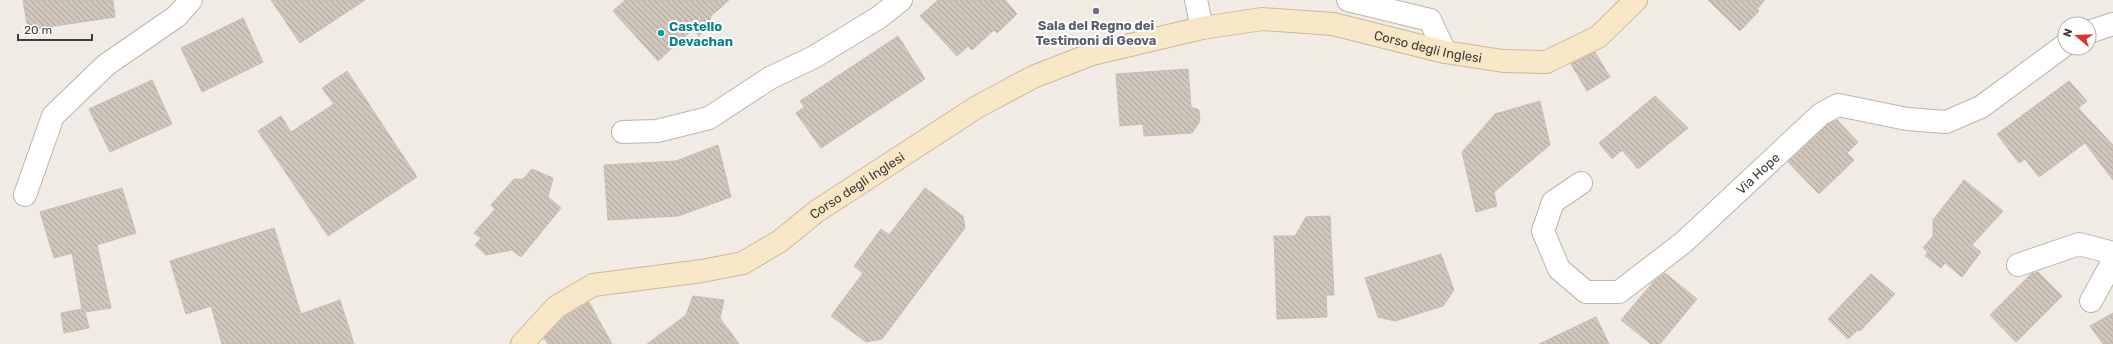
<svg xmlns="http://www.w3.org/2000/svg" width="2113" height="344" font-family="Rubik,sans-serif">
	<style>
		.building { fill: url(#building-back-hatch); stroke: #cabdaf }
		.lines { fill: none; stroke-linecap: round; stroke-linejoin: round }
		.street-casing { stroke: #bdb5ab; stroke-width: 24 }
		.secondary-casing { stroke: #cab999; stroke-width: 24 }
		.street { stroke: #fff; stroke-width: 22 }
		.secondary { stroke: #f7e7c7; stroke-width: 22 }
		.worship-dot { fill: #6b7280; stroke: #fff; stroke-width: 1.5 }
		.culture-dot { fill: #0f9aa8; stroke: #fff; stroke-width: 1.5 }
		.labels { text-anchor: middle; stroke-width: 4; stroke-linejoin: round; paint-order: stroke }
		.worship-label { font-size: 13px; font-weight: bold; fill: #5b616d; stroke: #fff }
		.culture-label { font-size: 13px; font-weight: bold; fill: #0d838f; stroke: #fff; text-anchor: start }
		.street-label { font-size: 13px; fill: #413b35; stroke: #fff }
	</style>
	<defs>
		<pattern id="building-back-hatch" width="6" height="6" patternUnits="userSpaceOnUse"><rect width="6" height="6" fill="#d0c6bb"/><path d="M-1 5l2 2M0 0l6 6M5-1l2 2" fill="none" stroke="#aaa299"/></pattern>
	</defs>
	<rect width="100%" height="100%" fill="#f0ebe4"/>
	<g class="building">
		<polygon points="23,0 113,0 115,17 28,30"/>
		<polygon points="271,0 365,0 300,43"/>
		<polygon points="625,0 729,0 710,17 711,24 699,36 693,29 658,61 613,11"/>
		<polygon points="938,0 1005,0 1017,14 997,33 994,30 972,50 968,46 957,56 920,16"/>
		<polygon points="1708,0 1765,0 1757,9 1759,11 1740,31"/>
		<polygon points="243,18 263,62 202,92 181,48"/>
		<polygon points="898,36 925,79 821,148 796,113 804,107 800,101"/>
		<polygon points="1595,52 1610,77 1587,91 1571,64"/>
		<polygon points="1188,69 1191,107 1199,110 1200,121 1192,133 1144,136 1143,124 1120,126 1116,74"/>
		<polygon points="347,71 417,177 328,236 258,131 281,116 291,132 334,104 322,88"/>
		<polygon points="152,80 172,124 110,152 89,109"/>
		<polygon points="2069,81 2087,101 2078,108 2113,145 2113,180 2085,143 2039,177 2025,159 2019,163 1997,134"/>
		<polygon points="1655,96 1688,128 1638,169 1622,150 1612,159 1599,143"/>
		<polygon points="1540,101 1550,145 1494,192 1497,206 1476,212 1462,152 1495,114"/>
		<polygon points="1837,120 1858,142 1847,153 1854,160 1819,194 1788,162 1828,124"/>
		<polygon points="718,145 731,197 678,216 608,220 604,165 676,161"/>
		<polygon points="532,169 553,178 548,197 561,208 521,257 512,250 486,255 475,245 481,238 474,233 495,209 491,205 514,179 523,179"/>
		<polygon points="1964,180 2003,211 1972,245 1981,252 1962,277 1945,263 1941,268 1925,256 1928,252 1923,248 1933,236 1933,220"/>
		<polygon points="122,188 136,233 97,245 111,308 85,312 89,328 64,333 61,313 82,309 72,253 54,258 40,212"/>
		<polygon points="925,188 963,216 965,228 882,339 866,342 831,316 863,273 854,266 881,229 889,235"/>
		<polygon points="1330,216 1334,295 1326,295 1327,317 1277,319 1274,236 1295,236 1306,217"/>
		<polygon points="274,228 301,314 340,300 354,344 222,344 211,306 186,314 170,261"/>
		<polygon points="1441,254 1454,290 1443,306 1395,321 1378,317 1365,278"/>
		<polygon points="2038,272 2062,296 2016,342 1990,315 2031,274"/>
		<polygon points="1665,273 1697,299 1660,344 1651,344 1621,320 1654,281"/>
		<polygon points="1871,274 1895,294 1860,331 1858,330 1848,339 1828,319"/>
		<polygon points="693,296 724,300 720,318 739,344 647,344 686,315"/>
		<polygon points="589,302 612,344 548,344 544,338 564,317"/>
		<polygon points="2113,313 2113,344 2103,344 2090,326"/>
		<polygon points="1596,317 1609,344 1539,344"/>
	</g>
	<g class="lines">
		<defs>
			<g id="street">
				<polyline points="1196,0 1202,28"/>
				<polyline points="1348,0 1430,20 1445,52"/>
				<polyline points="2089,32 2113,24"/>
				<polyline points="623,132 657,131 709,118 770,78 814,57 878,18 901,0"/>
				<path id="s1" d="M1581 183 1553 202 1543 231 1559 269 1586 292H1619L1684 242 1821 114 1838 105 1907 119 1946 122 1981 107 2065 45"/>
				<polyline points="25,195 53,116 106,65 177,16 191,0"/>
				<polyline points="2018,265 2079,244 2113,253"/>
				<polyline points="2091,301 2113,261"/>
			</g>
			<g id="secondary">
				<path id="s2" d="M522 344 556 307 593 285 702 271 743 263 780 241 817 211 977 107 1033 77 1092 54 1202 28 1262 19 1333 24 1445 52 1503 61 1546 62 1598 37 1636 0"/>
			</g>
		</defs>
		<use href="#street" class="street-casing"/>
		<use href="#secondary" class="secondary-casing"/>
		<use href="#street" class="street"/>
		<use href="#secondary" class="secondary"/>
	</g>
	<circle class="worship-dot" cx="1096" cy="11" r="4"/>
	<circle class="culture-dot" cx="661" cy="33" r="4"/>
	<g class="labels">
		<g class="worship-label">
			<text x="1096" y="30">Sala del Regno dei<tspan x="1096" dy="15">Testimoni di Geova</tspan></text>
		</g>
		<g class="culture-label">
			<text x="669" y="31">Castello<tspan x="669" dy="15">Devachan</tspan></text>
		</g>
		<g class="street-label">
			<text dy="5" stroke="none"><textPath href="#s2" startOffset="996">Corso degli Inglesi</textPath></text>
			<text dy="5" stroke="none"><textPath href="#s1" startOffset="357">Via Hope</textPath></text>
			<text dy="5" stroke="none"><textPath href="#s2" startOffset="383">Corso degli Inglesi</textPath></text>
		</g>
	</g>
	<g transform="translate(2077 36) rotate(289)"><circle r="19" fill="#ffffff" stroke="#b3b1ae"/>
	<path d="M0-3L7 15L0 10L-7 15Z" fill="#df362c"/>
	<text y="-6" font-size="11" font-weight="bold" text-anchor="middle" fill="#413b35">N</text>
	</g>
	<path d="M18 34v6h74v-6" fill="none" stroke="#413b35" stroke-width="2"/>
	<text x="24" y="34" font-size="12" fill="#413b35" stroke="#ffffff" stroke-width="3" paint-order="stroke">20 m</text>
</svg>
